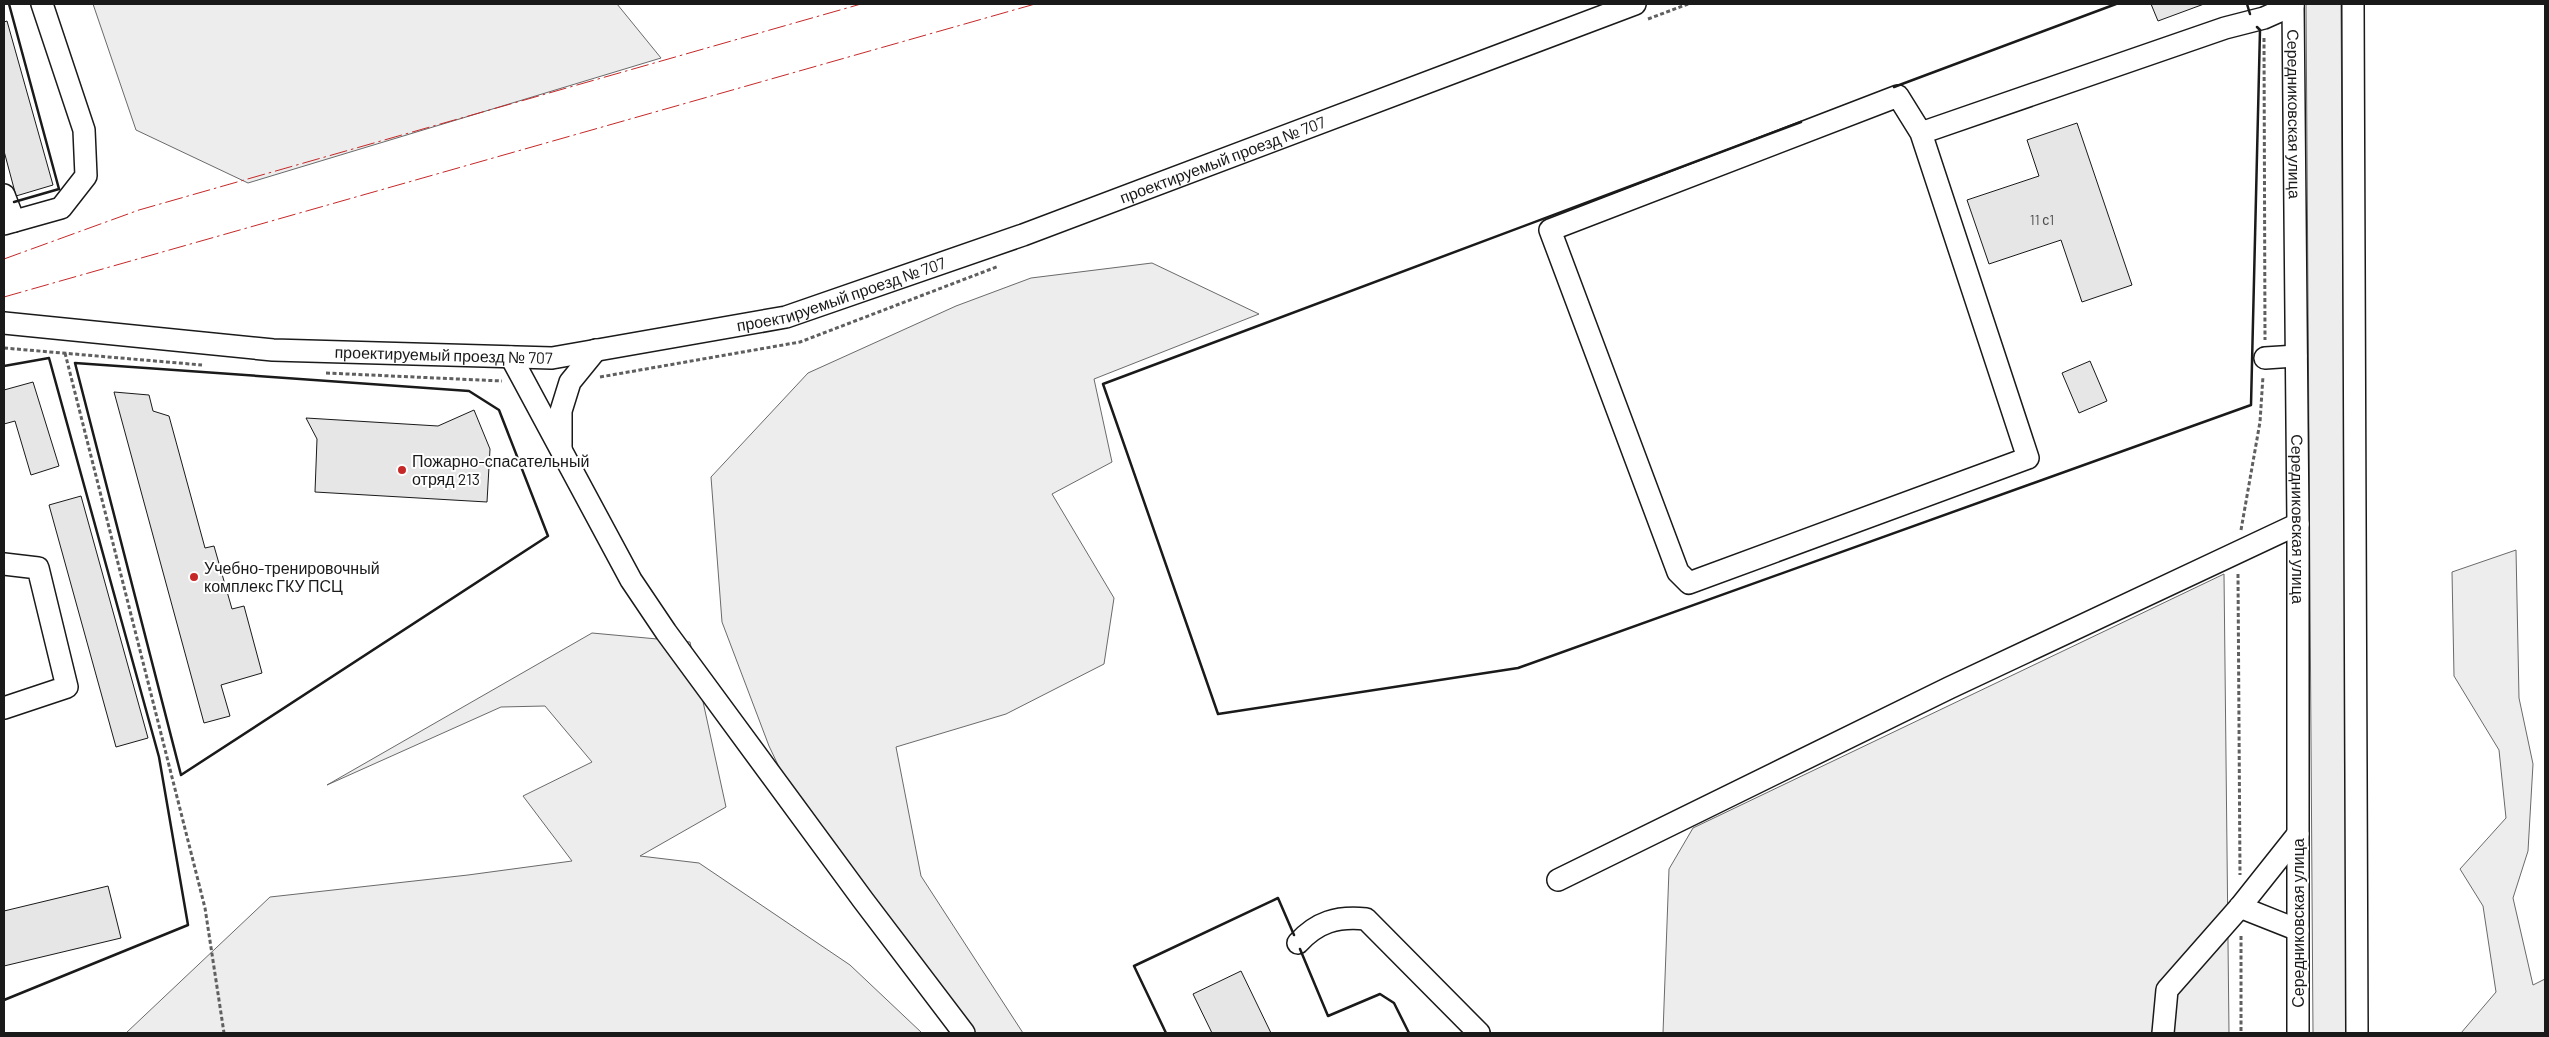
<svg xmlns="http://www.w3.org/2000/svg" width="2549" height="1037" font-family="Barlow,sans-serif">
	<style>
		.built { fill: #ededed; stroke: #6a6a6a }
		.building { fill: #e6e6e6; stroke: #1a1a1a }
		.lines { fill: none; stroke-linecap: round; stroke-linejoin: round }
		.minor-casing { stroke: #1a1a1a; stroke-width: 24 }
		.path { stroke: #5f5f5f; stroke-width: 3; stroke-dasharray: 4 2.5; stroke-linecap: butt }
		.minor { stroke: #fff; stroke-width: 21 }
		.wall { stroke: #1a1a1a; stroke-width: 2.5 }
		.power { stroke: #c62828; stroke-width: 1; stroke-dasharray: 18 4 2.5 4; stroke-linecap: butt }
		.poi-dot { fill: #c62828; stroke: #fff; stroke-width: 2 }
		.labels { text-anchor: middle; stroke-width: 4; stroke-linejoin: round; paint-order: stroke }
		.number-label { font-size: 14px; fill: #4d4d4d }
		.street-label { font-size: 16px; fill: #1a1a1a; stroke: #fff }
		.poi-label { font-size: 16px; fill: #1a1a1a; stroke: #fff; text-anchor: start }
	</style>
	<rect width="100%" height="100%" fill="#fff"/>
	<g class="built">
		<polygon points="93,4 617,4 661,58 248,183 136,130"/>
		<polygon points="2306,4 2341,4 2348,1033 2313,1033"/>
		<polygon points="1152,263 1259,314 1094,379 1112,462 1052,494 1114,598 1104,664 1006,714 896,747 921,876 1023,1033 971,1033 810,832 769,746 722,622 711,477 808,373 956,306 1031,278"/>
		<polygon points="2516,550 2519,698 2533,764 2528,851 2513,898 2533,985 2545,979 2545,1033 2461,1033 2496,992 2483,906 2460,869 2506,818 2499,750 2454,676 2452,572"/>
		<polygon points="2224,574 2229,1033 1663,1033 1669,869 1693,828"/>
		<polygon points="592,633 690,642 726,807 640,856 699,863 850,965 922,1033 126,1033 270,897 468,875 572,861 523,796 592,762 545,706 501,707 327,785"/>
	</g>
	<g class="building">
		<polygon points="2151,4 2204,4 2158,21"/>
		<polygon points="7,21 53,185 16,196 4,151 4,22"/>
		<polygon points="2077,123 2132,285 2082,302 2061,240 1989,264 1967,200 2039,176 2027,140"/>
		<polygon points="2090,361 2107,401 2079,413 2062,373"/>
		<polygon points="33,382 59,466 31,475 15,421 4,424 4,390"/>
		<polygon points="114,392 149,395 153,411 169,416 205,548 214,546 232,609 244,606 262,673 221,685 230,716 204,723"/>
		<polygon points="474,410 490,449 487,502 315,492 317,439 306,418 438,426"/>
		<polygon points="81,496 148,738 116,747 49,505"/>
		<polygon points="108,886 121,938 4,966 4,911"/>
		<polygon points="1241,971 1271,1033 1212,1033 1193,994"/>
	</g>
	<g class="lines">
		<defs>
			<g id="minor">
				<path id="s1" d="M2293 4 2298 524V1033"/>
				<polyline points="2353,4 2357,1033"/>
				<polyline points="1921,133 2028,458 1689,583 1678,572 1550,230 1898,96 1921,133 2225,28 2264,18 2293,5"/>
				<polyline points="4,195 14,221"/>
				<polyline points="4,224 61,208 86,176 84,130 42,4"/>
				<path id="s2" d="M4 323 273 350 552 358 786 317 1023 235 1635 4"/>
				<polyline points="511,357 631,580 666,632 863,900 964,1033"/>
				<polyline points="2265,358 2296,356"/>
				<polyline points="561,447 561,411 570,382 596,350"/>
				<polyline points="4,564 38,568 67,687 4,708"/>
				<polyline points="1558,880 1949,688 2298,524"/>
				<polyline points="2240,907 2298,930"/>
				<path d="M1298 943C1317 922 1337 916 1366 919L1479 1033"/>
				<polyline points="2163,1033 2167,990 2240,907 2298,834"/>
			</g>
		</defs>
		<use href="#minor" class="minor-casing"/>
		<g class="path">
			<polyline points="1648,19 1688,4"/>
			<polyline points="2264,38 2265,340"/>
			<polyline points="4,348 202,365"/>
			<polyline points="65,353 205,908 224,1033"/>
			<polyline points="326,373 502,381"/>
			<polyline points="600,377 800,342 999,266"/>
			<polyline points="2241,530 2260,422 2263,376"/>
			<polyline points="2238,574 2240,875"/>
			<polyline points="2241,936 2241,1033"/>
		</g>
		<use href="#minor" class="minor"/>
		<g class="wall">
			<polyline points="9,4 59,189 14,202"/>
			<polyline points="2247,4 2250,14"/>
			<polyline points="1894,87 2116,4"/>
			<polyline points="1801,122 1103,384 1218,714 1518,668 2251,405 2260,30 2257,27"/>
			<polygon points="75,363 469,391 499,410 548,536 181,775"/>
			<polyline points="4,366 49,358 159,757 188,925 4,1000"/>
			<polyline points="1300,949 1328,1016 1380,994 1394,1003 1409,1033"/>
			<polyline points="1166,1033 1134,966 1278,898 1294,935"/>
		</g>
		<g class="power">
			<polyline points="4,259 139,210 861,4"/>
			<polyline points="4,297 1035,4"/>
		</g>
	</g>
	<g class="poi-dot">
		<circle cx="402" cy="470" r="5"/>
		<circle cx="194" cy="577" r="5"/>
	</g>
	<g class="labels">
		<g class="number-label">
			<text x="2042" y="225">11 с1</text>
		</g>
		<g class="street-label">
			<text dy="6" stroke="none"><textPath href="#s1" startOffset="110">Середниковская улица</textPath></text>
			<text dy="6" stroke="none"><textPath href="#s2" startOffset="1251">проектируемый проезд № 707</textPath></text>
			<text dy="6" stroke="none"><textPath href="#s2" startOffset="846">проектируемый проезд № 707</textPath></text>
			<text dy="6" stroke="none"><textPath href="#s2" startOffset="441">проектируемый проезд № 707</textPath></text>
			<text dy="6" stroke="none"><textPath href="#s1" startOffset="515">Середниковская улица</textPath></text>
			<text transform="translate(2298 923) rotate(-90)" y="6">Середниковская улица</text>
		</g>
		<g class="poi-label">
			<text x="412" y="467">Пожарно-спасательный<tspan x="412" dy="18">отряд 213</tspan></text>
			<text x="204" y="574">Учебно-тренировочный<tspan x="204" dy="18">комплекс ГКУ ПСЦ</tspan></text>
		</g>
	</g>
	<rect width="2549" height="1037" fill="none" stroke="#1a1a1a" stroke-width="10"/>
</svg>
